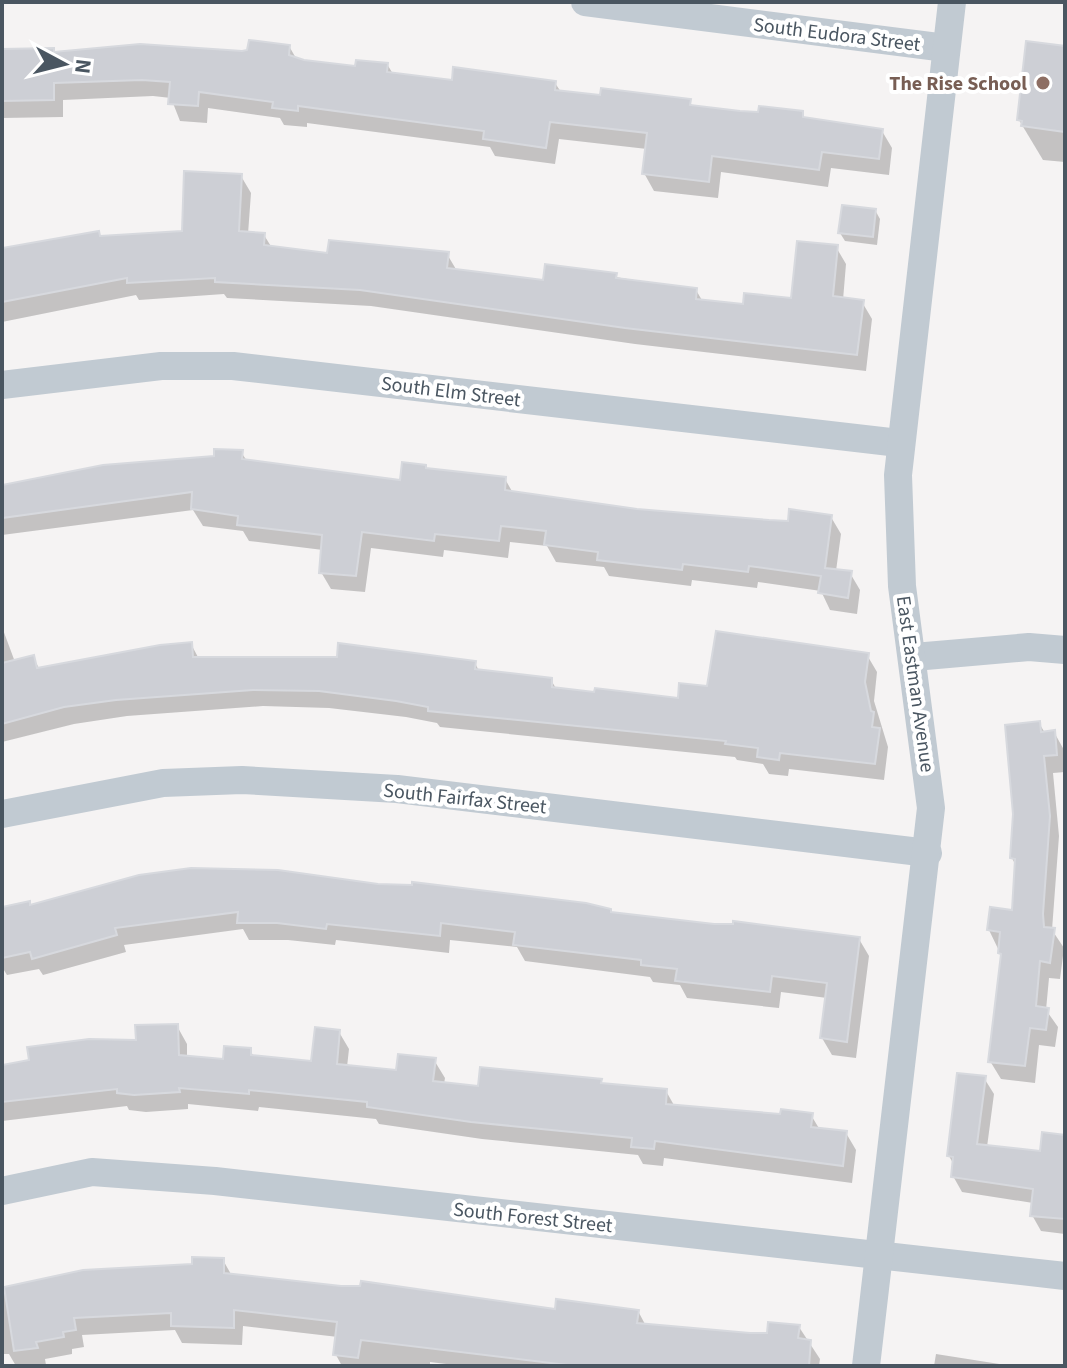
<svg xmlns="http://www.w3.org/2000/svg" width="1067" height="1368" font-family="'Source Sans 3',sans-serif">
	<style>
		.shadow { fill: #0003 }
		.building { fill: #cdcfd5; stroke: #d7d9de; stroke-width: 2 }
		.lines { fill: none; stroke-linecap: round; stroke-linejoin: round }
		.street { stroke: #c1cad2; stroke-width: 28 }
		.education-dot { fill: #8d6e63; stroke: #fff; stroke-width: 3 }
		.labels { text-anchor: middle; stroke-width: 8; stroke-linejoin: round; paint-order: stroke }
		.street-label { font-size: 20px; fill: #4a5661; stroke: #fff }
		.education-label { font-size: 20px; font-weight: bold; fill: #785e54; stroke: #fff; text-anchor: end }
	</style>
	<rect width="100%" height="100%" fill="#f5f3f3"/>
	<g class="shadow">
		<polygon points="289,46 297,60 357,68 387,64 393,74 453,82 555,83 561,92 689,101 693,107 760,115 802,113 806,120 882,131 892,148 889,175 831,168 828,187 721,172 718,198 654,191 644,173 647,149 559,139 555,164 495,156 490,147 307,123 307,127 284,125 280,118 208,108 207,123 180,121 171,98 153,96 63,100 63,117 2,118 2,51 242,53"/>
		<polygon points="1065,48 1065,162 1043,160 1019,120"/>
		<polygon points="241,176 251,193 248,234 264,235 272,248 329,255 447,254 457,271 545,282 547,266 696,290 703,302 744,306 793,300 836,247 846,264 843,300 862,302 872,319 866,371 635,344 371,306 227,298 224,294 139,300 136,295 2,322 2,250 100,238 184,233"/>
		<polygon points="875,210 880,219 877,245 845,241 840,233"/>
		<polygon points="241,452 247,461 402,482 427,470 505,479 513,493 637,511 790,523 831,517 841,534 836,571 850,573 860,590 857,614 830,610 821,591 758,582 757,588 692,580 691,586 609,576 604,567 556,562 547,546 510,542 508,558 444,550 443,557 371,548 365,592 331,589 321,572 323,550 249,541 243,531 203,526 193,510 2,535 2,484 4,487"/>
		<polygon points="2,627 15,662 33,657 40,670 191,644 199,659 475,663 479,671 551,680 557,690 680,700 709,688 867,655 877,672 874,701 888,747 884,780 789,769 788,776 769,774 763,764 737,760 735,757 440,727 437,723 406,717 329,708 263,706 127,716 74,724 2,742"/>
		<polygon points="1039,723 1045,733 1054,732 1064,750 1065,772 1053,773 1059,836 1052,930 1064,948 1060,979 1049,978 1046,1010 1058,1027 1055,1047 1039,1045 1035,1083 1001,1079 990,1061 1002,957 989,930 1014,912 1016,866 1012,858"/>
		<polygon points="2,904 6,908 612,915 859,939 869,956 856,1058 832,1055 822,1038 827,998 781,992 779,1008 687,998 680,985 653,982 650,977 525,961 517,947 450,940 449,953 336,940 335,945 288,940 249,940 243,929 124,945 126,952 43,975 39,969 7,975 2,967"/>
		<polygon points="177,1026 187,1044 187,1058 224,1061 250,1050 254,1057 313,1063 339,1032 349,1049 347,1067 398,1072 434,1060 445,1078 444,1084 480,1088 600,1080 603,1086 666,1091 675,1107 782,1116 811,1115 820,1130 846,1133 856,1150 852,1183 664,1158 663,1166 643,1164 638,1155 482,1139 379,1124 376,1119 259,1107 258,1111 188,1104 188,1109 146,1112 129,1110 127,1106 2,1121 2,1067 138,1042"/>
		<polygon points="984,1078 994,1094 987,1147 1042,1154 1065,1137 1065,1234 1041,1231 1032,1215 1033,1203 962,1192 953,1176 954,1165 949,1156"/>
		<polygon points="223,1260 232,1276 557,1311 638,1311 646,1326 769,1335 799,1327 820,1359 819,1366 462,1366 430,1362 430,1366 342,1366 336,1355 338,1337 243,1326 242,1345 182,1343 175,1330 82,1335 84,1347 72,1349 72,1354 45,1359 46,1365 40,1366 16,1366 9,1354 2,1354 2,1293"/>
		<polygon points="936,1354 1012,1366 934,1366"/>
	</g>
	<g class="building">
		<polygon points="249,40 290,45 289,55 304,60 355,66 356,60 388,63 387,72 452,80 453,67 556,81 555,90 600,95 601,88 691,99 690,105 740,111 758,112 759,106 803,111 803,117 883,129 879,159 822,152 819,170 712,156 709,182 642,174 647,133 550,122 546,148 483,139 484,131 298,106 298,111 272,108 273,102 199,92 198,106 168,104 170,82 142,80 54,83 54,100 2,101 2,49 54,48 54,52 140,44 242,51 247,50"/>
		<polygon points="1026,41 1065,46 1065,132 1021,126 1022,121 1017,120"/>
		<polygon points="184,171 242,174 239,231 265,233 264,245 327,253 329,240 449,252 447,268 543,280 545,264 617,273 616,278 697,288 696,299 743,304 744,293 791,298 797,241 838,245 833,296 864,300 857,355 625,328 360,290 215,282 215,278 127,283 127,278 2,302 2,248 99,231 100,236 182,231"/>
		<polygon points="842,205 876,209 873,237 838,233"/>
		<polygon points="214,449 243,450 242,459 400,480 402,462 426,465 426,468 506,477 505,490 637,509 769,520 788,521 789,509 832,515 825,568 852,571 848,598 818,593 821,576 749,566 748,572 683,564 682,570 597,560 598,552 544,545 546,531 501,526 499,541 435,534 434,541 362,532 356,576 319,573 322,535 237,525 238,516 191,509 192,492 2,518 2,485 103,465 214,456"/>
		<polygon points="716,631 869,653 865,682 871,711 874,712 872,727 880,728 875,764 780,753 779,760 757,757 758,748 725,744 726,741 428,711 428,707 396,701 319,691 253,690 116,700 64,707 2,724 2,663 34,655 37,668 160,645 192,642 193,657 337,657 338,643 476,661 475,669 552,678 552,687 594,692 595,688 678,698 679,683 707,686"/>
		<polygon points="1040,721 1041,732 1055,730 1057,755 1044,756 1050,816 1043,914 1044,927 1055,928 1050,963 1040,961 1036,1006 1049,1008 1046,1030 1030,1028 1025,1066 988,1062 1001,954 998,953 1000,932 987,930 990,907 1012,910 1015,859 1010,858 1013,814 1005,725"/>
		<polygon points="191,868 278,870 378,884 412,885 412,882 586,903 611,909 611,912 714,924 733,924 733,921 860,937 847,1042 820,1038 827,983 772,976 770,992 675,981 677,969 641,965 641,960 513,945 515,932 441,923 440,936 327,924 326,929 277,923 237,923 238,912 115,928 117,935 32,959 30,952 2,958 2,907 30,901 30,905 139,875"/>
		<polygon points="178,1024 179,1055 223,1059 224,1046 251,1048 251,1055 311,1061 315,1027 340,1030 337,1064 396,1070 398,1054 436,1058 433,1081 478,1086 480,1067 602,1079 601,1083 667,1089 666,1104 780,1114 781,1109 813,1113 811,1127 847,1131 843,1166 655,1141 654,1149 631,1147 632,1138 471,1122 367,1107 367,1102 249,1090 249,1094 179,1088 180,1092 134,1095 117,1093 117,1089 2,1102 2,1065 29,1060 27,1047 89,1039 136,1040 135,1025"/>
		<polygon points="957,1073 986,1076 977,1144 1040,1151 1042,1132 1065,1135 1065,1219 1030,1216 1033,1189 951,1177 953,1157 947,1156"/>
		<polygon points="192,1257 224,1258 224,1273 252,1276 341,1286 360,1286 361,1281 555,1309 556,1299 639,1310 637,1323 750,1333 767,1333 768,1322 800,1325 798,1338 811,1340 809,1366 575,1366 361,1340 358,1358 333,1355 337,1322 234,1310 234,1328 171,1326 171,1313 74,1318 76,1330 63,1332 64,1337 36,1342 38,1348 14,1351 4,1287 83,1270 192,1264"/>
	</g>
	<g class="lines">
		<g class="street">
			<polyline points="585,2 946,48"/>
			<polyline points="2,385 161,366 233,366 899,443"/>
			<polyline points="914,657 1029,647 1065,650"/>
			<polyline points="2,814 163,783 242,780 397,789 928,853"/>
			<polyline points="2,1191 92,1172 215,1181 1065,1276"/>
			<polyline points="866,1366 931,808 902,586 898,475 952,2"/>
		</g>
	</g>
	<circle class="education-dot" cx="1043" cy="83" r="8"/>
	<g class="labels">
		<g class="street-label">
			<text transform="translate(837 34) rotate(7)" y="7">South Eudora Street</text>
			<text transform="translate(451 391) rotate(7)" y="7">South Elm Street</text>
			<text transform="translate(916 684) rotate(82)" y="7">East Eastman Avenue</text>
			<text transform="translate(465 798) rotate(6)" y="7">South Fairfax Street</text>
			<text transform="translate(533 1217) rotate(6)" y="7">South Forest Street</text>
		</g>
		<g class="education-label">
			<text x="1027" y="90">The Rise School</text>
		</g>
	</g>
	<rect width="1067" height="1368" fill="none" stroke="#4a5661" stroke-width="8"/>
	<g transform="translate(64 64) rotate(97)" stroke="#ffffff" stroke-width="6" paint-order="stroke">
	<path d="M0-6L14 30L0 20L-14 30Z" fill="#4a5661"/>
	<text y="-12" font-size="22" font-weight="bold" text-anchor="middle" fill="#4a5661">N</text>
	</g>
</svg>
